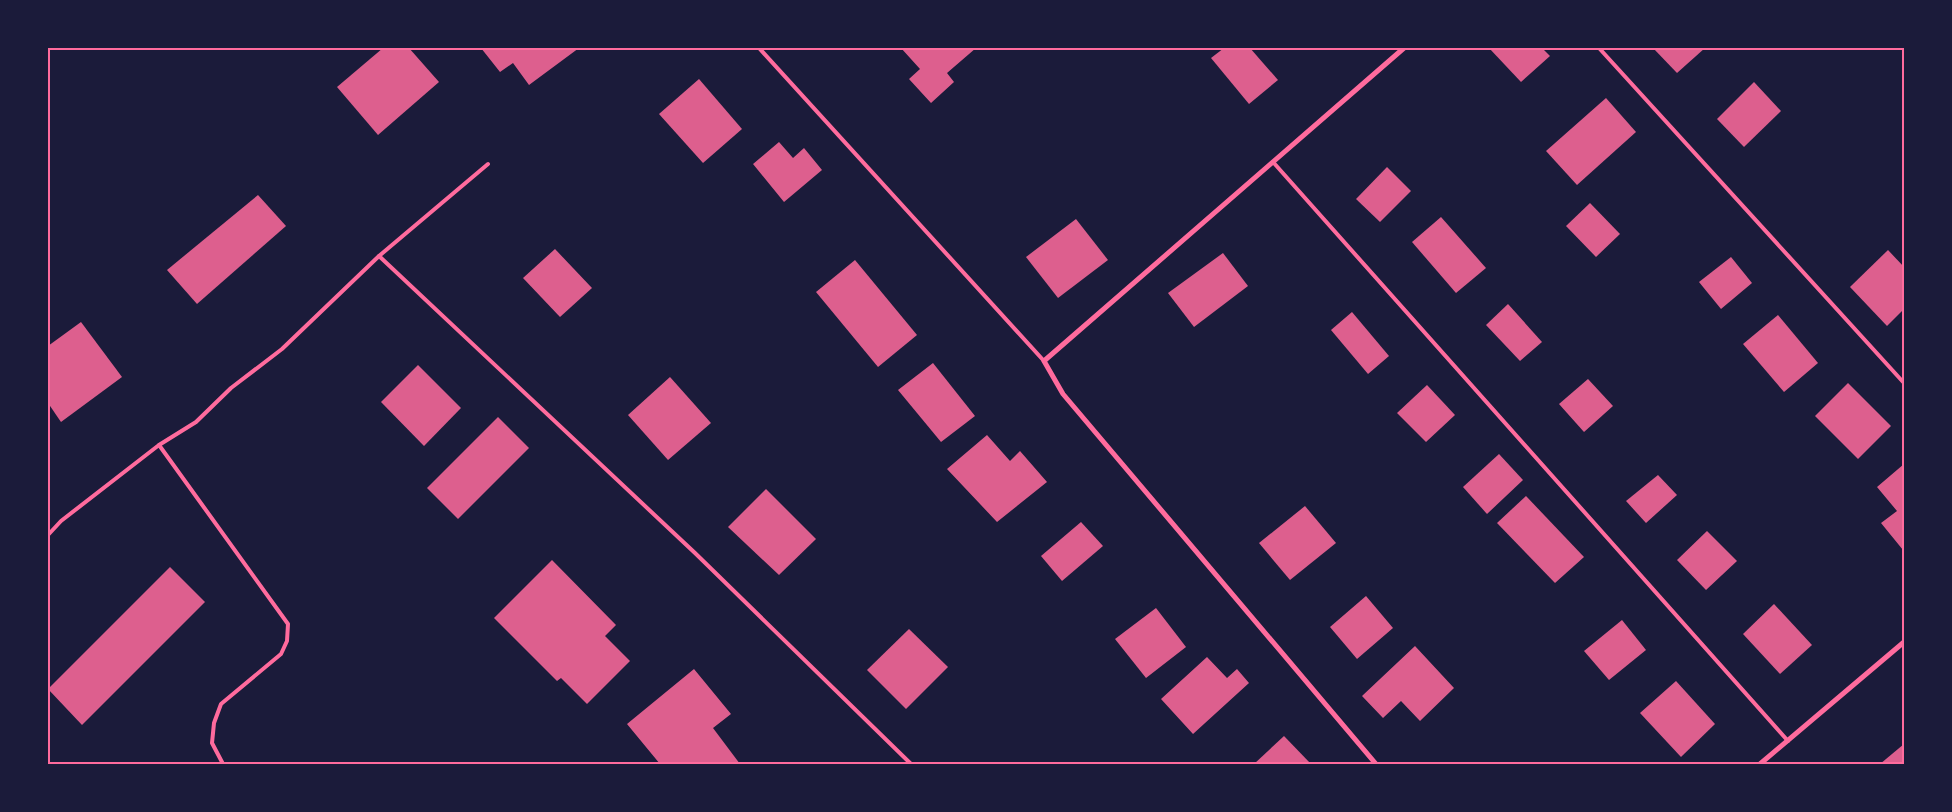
<svg xmlns="http://www.w3.org/2000/svg" width="1952" height="812" font-family="Commissioner,sans-serif">
	<style>
		.building { fill: #dd5f8e }
		.lines { fill: none; stroke-linecap: round; stroke-linejoin: round }
		.service { stroke: #ff6b9d; stroke-width: 4 }
		.minor { stroke: #ff6b9d; stroke-width: 5 }
		.neatline { fill: none; stroke: #ff6b9d; stroke-width: 2 }
	</style>
	<rect width="100%" height="100%" fill="#1b1b3a"/>
	<g class="building">
		<polygon points="383,48 409,48 439,82 378,135 337,87"/>
		<polygon points="481,48 579,48 529,85 513,63 500,72"/>
		<polygon points="901,48 976,48 947,73 954,82 931,103 909,79 920,69"/>
		<polygon points="1224,48 1250,48 1278,80 1249,104 1211,58"/>
		<polygon points="1489,48 1542,48 1550,56 1521,82"/>
		<polygon points="1653,48 1705,48 1677,73"/>
		<polygon points="699,79 742,129 703,163 659,114"/>
		<polygon points="1754,82 1781,111 1744,147 1717,119"/>
		<polygon points="1606,98 1636,132 1577,185 1546,151"/>
		<polygon points="779,142 793,158 804,148 822,170 784,202 753,164"/>
		<polygon points="1387,167 1411,191 1380,222 1356,199"/>
		<polygon points="258,195 286,226 197,304 167,270"/>
		<polygon points="1590,203 1620,234 1596,257 1566,226"/>
		<polygon points="1441,217 1486,268 1456,293 1412,242"/>
		<polygon points="1076,219 1108,260 1058,298 1026,257"/>
		<polygon points="555,249 592,288 560,317 523,278"/>
		<polygon points="1888,250 1904,267 1904,309 1887,326 1850,287"/>
		<polygon points="1223,253 1248,286 1194,327 1168,293"/>
		<polygon points="1731,257 1752,283 1721,309 1699,282"/>
		<polygon points="855,260 917,335 878,367 816,292"/>
		<polygon points="1508,304 1542,342 1520,361 1486,325"/>
		<polygon points="1352,312 1389,356 1368,374 1331,330"/>
		<polygon points="1778,315 1818,363 1784,392 1743,344"/>
		<polygon points="81,322 122,377 61,422 48,403 48,346"/>
		<polygon points="933,363 975,416 941,442 898,390"/>
		<polygon points="418,365 461,408 424,446 381,402"/>
		<polygon points="670,377 711,423 668,460 628,415"/>
		<polygon points="1588,379 1613,406 1584,432 1559,404"/>
		<polygon points="1848,383 1891,426 1858,459 1815,416"/>
		<polygon points="1427,385 1455,415 1426,442 1397,413"/>
		<polygon points="498,417 529,448 458,519 427,488"/>
		<polygon points="987,435 1010,461 1020,451 1047,482 997,522 947,469"/>
		<polygon points="1499,454 1523,480 1487,514 1463,487"/>
		<polygon points="1904,464 1904,549 1903,550 1881,523 1897,511 1877,487"/>
		<polygon points="1658,475 1677,495 1646,523 1626,501"/>
		<polygon points="766,489 816,539 779,575 728,527"/>
		<polygon points="1526,496 1584,557 1555,583 1497,523"/>
		<polygon points="1305,506 1336,543 1290,580 1259,543"/>
		<polygon points="1081,522 1103,546 1062,581 1041,556"/>
		<polygon points="1707,531 1737,561 1706,590 1677,560"/>
		<polygon points="552,560 616,625 605,636 630,661 587,704 561,678 557,681 494,618"/>
		<polygon points="170,567 205,602 82,725 48,689"/>
		<polygon points="1366,596 1393,628 1357,659 1330,627"/>
		<polygon points="1774,604 1812,645 1780,674 1743,634"/>
		<polygon points="1156,608 1186,647 1146,678 1115,639"/>
		<polygon points="1622,620 1646,650 1609,680 1584,651"/>
		<polygon points="909,629 948,667 906,709 867,670"/>
		<polygon points="1415,646 1454,688 1420,721 1401,701 1383,718 1362,696"/>
		<polygon points="1207,657 1227,678 1237,669 1249,683 1193,734 1161,699"/>
		<polygon points="694,669 731,714 713,728 740,764 660,764 627,724"/>
		<polygon points="1676,681 1715,724 1681,757 1640,713"/>
		<polygon points="1284,736 1311,764 1254,764"/>
		<polygon points="1904,744 1904,764 1880,764"/>
	</g>
	<g class="lines">
		<g class="service">
			<polyline points="759,48 1044,361"/>
			<polyline points="1599,48 1904,383"/>
			<polyline points="1273,162 1788,741"/>
			<polyline points="379,256 695,553 911,764"/>
			<polyline points="159,445 288,624 287,641 281,654 221,704 214,723 212,743 223,764"/>
			<polyline points="48,535 61,521 159,445 196,422 231,388 282,349 379,256 488,164"/>
		</g>
		<g class="minor">
			<polyline points="1376,764 1063,394 1044,361 1404,48"/>
			<polyline points="1760,764 1904,642"/>
		</g>
	</g>
	<rect width="1952" height="812" fill="none" stroke="#1b1b3a" stroke-width="98"/>
	<rect x="49" y="49" width="1854" height="714" class="neatline"/>
</svg>
